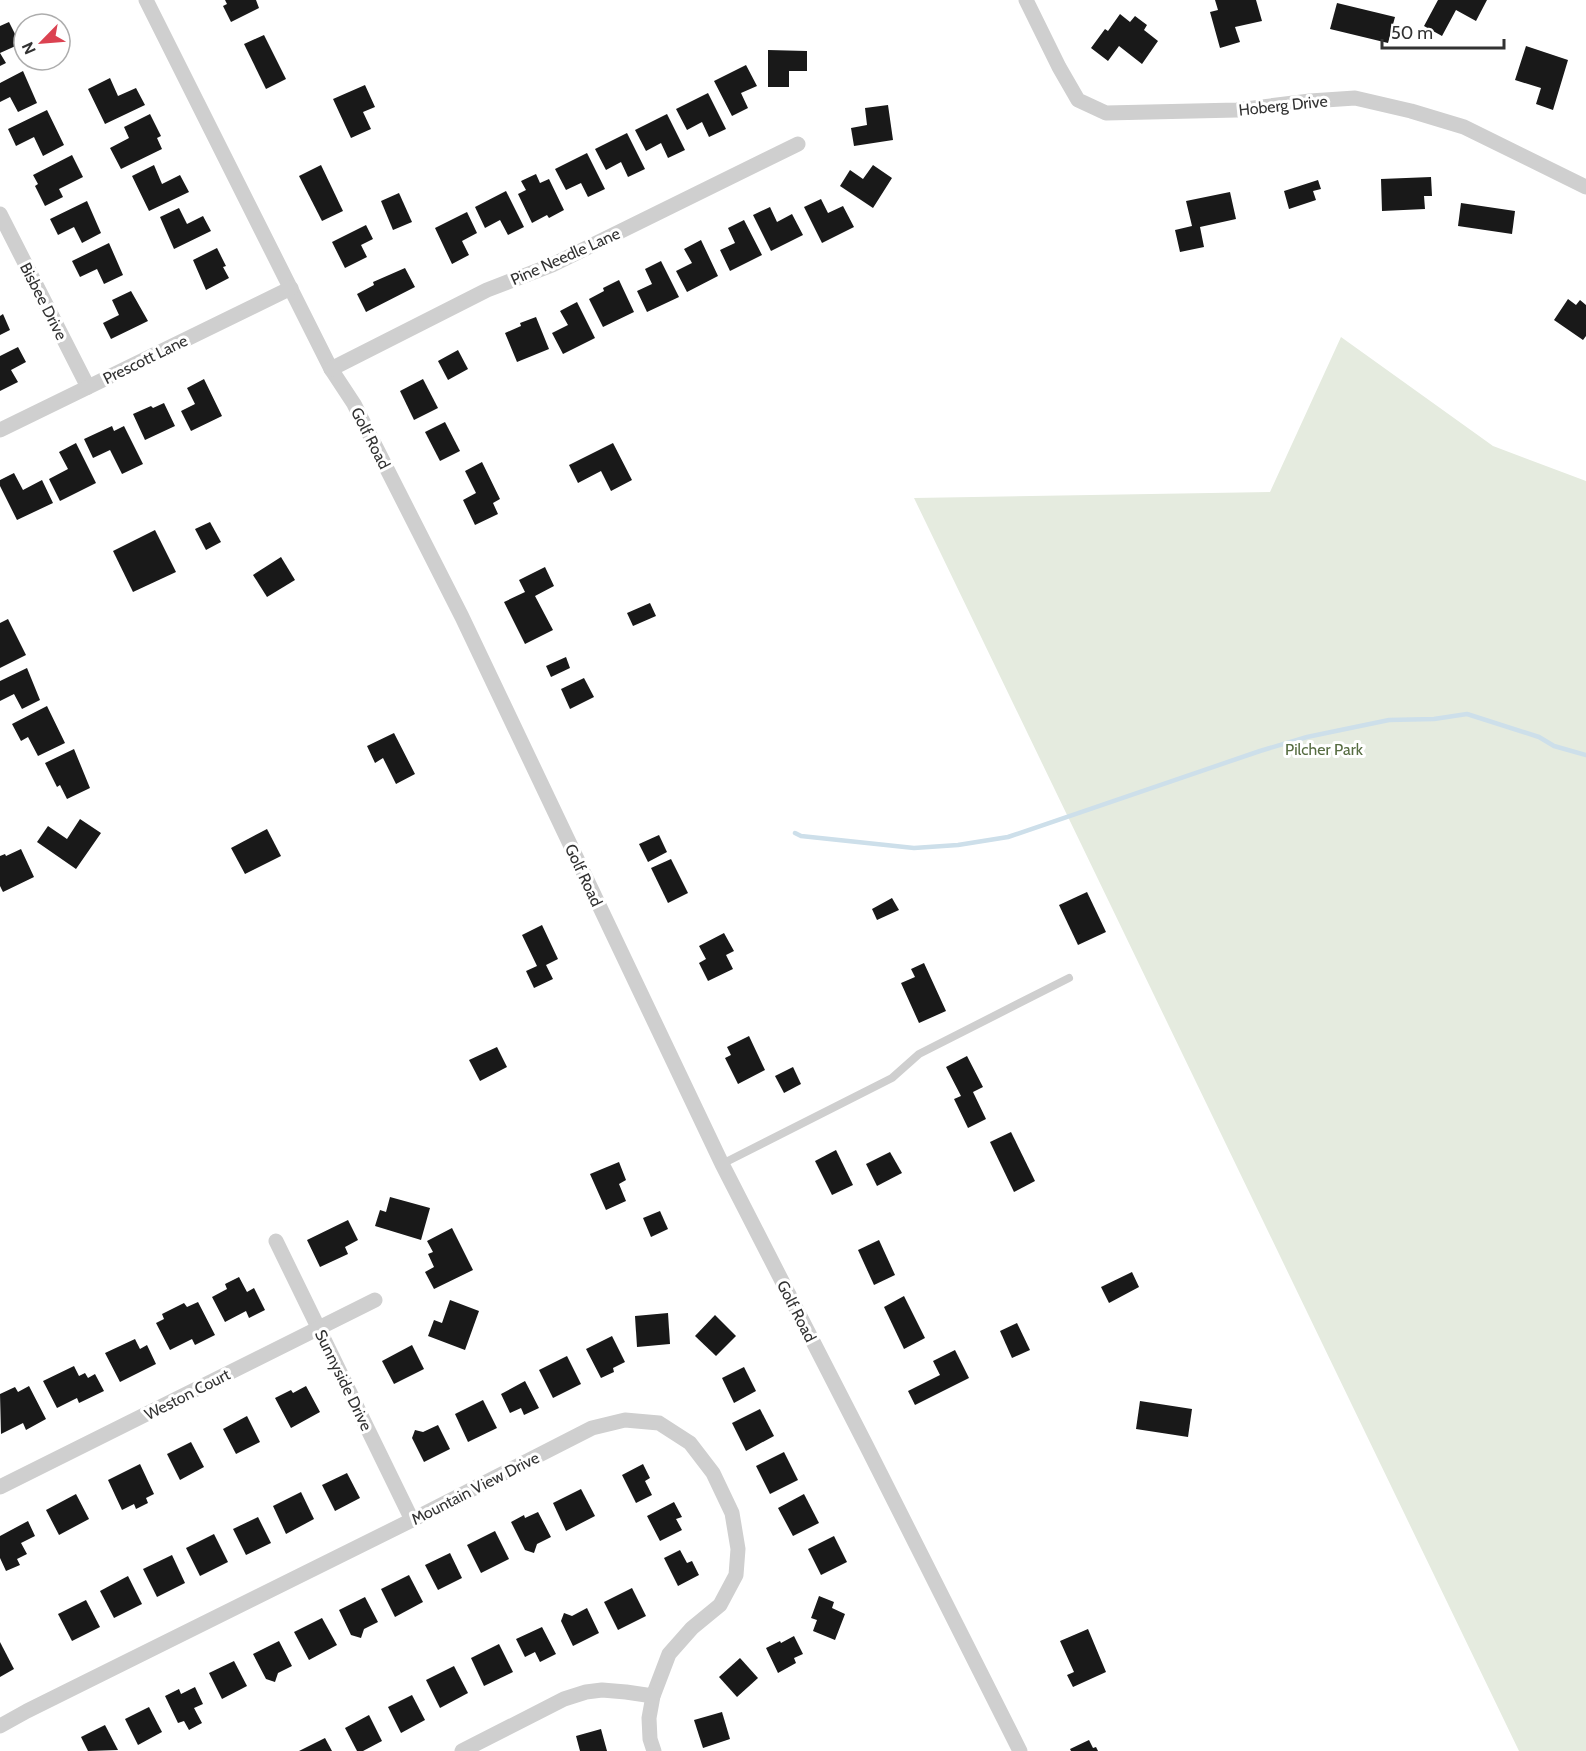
<svg xmlns="http://www.w3.org/2000/svg" width="1586" height="1751" font-family="Cabin,sans-serif">
	<style>
		.green { fill: #e5ebdf }
		.lines { fill: none; stroke-linecap: round; stroke-linejoin: round }
		.stream { stroke: #cddfea; stroke-width: 4.5 }
		.building { fill: #191919 }
		.lane { stroke: #cfcfcf; stroke-width: 8 }
		.street { stroke: #cfcfcf; stroke-width: 15 }
		.labels { text-anchor: middle; stroke-width: 6; stroke-linejoin: round; paint-order: stroke }
		.street-label { font-size: 16px; fill: #323232; stroke: #fff }
		.park-label { font-size: 16px; fill: #566c41; stroke: #fff }
	</style>
	<rect width="100%" height="100%" fill="#fff"/>
	<polygon class="green" points="1341,337 1493,446 1586,481 1586,1751 1519,1751 914,498 1270,492"/>
	<g class="lines">
		<polyline class="stream" points="795,833 801,836 914,848 958,845 1008,837 1260,751 1307,737 1389,720 1434,719 1467,714 1539,737 1554,746 1586,755"/>
	</g>
	<g class="building">
		<polygon points="225,0 256,0 259,8 231,22 223,6 227,4"/>
		<polygon points="1215,0 1256,0 1262,21 1235,27 1240,42 1220,48 1210,12 1218,10"/>
		<polygon points="1438,0 1487,0 1476,21 1456,10 1442,36 1424,26"/>
		<polygon points="1337,3 1395,17 1388,43 1330,29"/>
		<polygon points="1120,14 1130,22 1135,16 1147,25 1144,30 1158,41 1142,64 1119,46 1108,61 1091,48 1105,29 1108,31"/>
		<polygon points="9,22 20,44 0,53 6,63 0,66 0,26"/>
		<polygon points="264,35 286,79 266,89 244,44"/>
		<polygon points="1526,46 1568,60 1553,110 1536,104 1541,88 1515,80"/>
		<polygon points="768,50 807,51 807,71 789,71 789,87 768,87"/>
		<polygon points="746,65 757,86 741,93 748,108 732,116 714,81"/>
		<polygon points="23,71 37,103 18,112 10,97 0,102 0,83"/>
		<polygon points="110,78 118,96 136,88 145,105 105,124 88,89"/>
		<polygon points="365,85 375,107 363,112 371,129 351,138 333,99"/>
		<polygon points="708,93 726,129 709,137 702,122 687,130 676,109"/>
		<polygon points="888,105 893,140 854,146 851,128 867,125 865,108"/>
		<polygon points="47,110 64,145 43,156 34,137 16,146 8,129"/>
		<polygon points="150,114 161,136 157,138 162,149 121,169 110,148 129,138 124,127"/>
		<polygon points="667,114 685,150 668,158 661,143 646,151 635,130"/>
		<polygon points="627,133 645,169 628,177 621,162 606,170 595,149"/>
		<polygon points="587,153 605,189 588,197 581,183 566,190 555,169"/>
		<polygon points="72,155 83,177 59,189 63,197 45,206 35,186 38,184 33,175"/>
		<polygon points="154,165 162,184 180,175 189,192 149,211 132,176"/>
		<polygon points="321,165 343,211 322,221 299,176"/>
		<polygon points="873,165 892,178 873,208 840,186 850,170 863,179"/>
		<polygon points="536,174 540,183 549,179 564,210 549,218 547,215 532,223 518,194 526,190 521,181"/>
		<polygon points="1431,177 1432,196 1424,196 1425,209 1382,211 1381,179"/>
		<polygon points="1318,180 1321,189 1313,191 1316,200 1289,209 1284,191"/>
		<polygon points="506,191 524,227 508,235 500,220 485,228 475,207"/>
		<polygon points="1230,192 1236,219 1200,227 1204,247 1180,252 1175,230 1192,226 1186,201"/>
		<polygon points="399,193 412,222 393,230 381,201"/>
		<polygon points="821,199 828,213 843,206 854,227 822,243 804,207"/>
		<polygon points="87,201 101,233 82,243 74,227 58,235 50,219"/>
		<polygon points="1461,203 1515,211 1512,234 1458,226"/>
		<polygon points="770,207 777,222 792,214 803,235 771,251 753,215"/>
		<polygon points="179,208 187,224 203,216 211,231 174,249 160,217"/>
		<polygon points="467,212 477,233 462,241 469,255 452,264 435,228"/>
		<polygon points="744,220 762,255 730,271 720,250 735,243 728,228"/>
		<polygon points="366,225 373,239 361,245 367,257 345,268 332,242"/>
		<polygon points="701,240 718,276 687,292 676,271 692,263 684,249"/>
		<polygon points="109,243 123,275 104,284 97,269 80,277 72,261"/>
		<polygon points="217,248 226,266 223,267 229,278 206,290 193,260"/>
		<polygon points="661,261 679,297 647,312 637,291 652,284 645,269"/>
		<polygon points="405,268 415,287 366,312 357,294 374,285 373,282"/>
		<polygon points="619,280 634,312 603,327 589,299 604,291 603,288"/>
		<polygon points="131,291 148,321 111,339 103,323 119,315 112,300"/>
		<polygon points="1568,299 1576,305 1580,300 1586,305 1586,336 1583,340 1554,320"/>
		<polygon points="577,302 595,338 563,354 552,333 568,325 560,311"/>
		<polygon points="3,314 10,330 0,335 0,316"/>
		<polygon points="536,317 549,349 517,362 505,333 521,326 520,323"/>
		<polygon points="18,347 26,362 11,370 18,382 0,391 0,356"/>
		<polygon points="458,350 468,369 448,380 438,361"/>
		<polygon points="204,379 222,416 191,431 181,411 195,404 187,388"/>
		<polygon points="423,379 438,408 414,420 400,391"/>
		<polygon points="164,403 175,426 145,440 133,414 151,406 153,408"/>
		<polygon points="445,422 460,451 440,461 425,432"/>
		<polygon points="112,426 114,431 124,426 143,464 122,474 110,450 93,458 84,439"/>
		<polygon points="76,443 96,483 60,501 49,479 68,469 59,452"/>
		<polygon points="613,443 632,480 611,491 601,471 578,483 569,465"/>
		<polygon points="482,462 500,499 493,503 498,514 475,525 463,500 476,493 465,471"/>
		<polygon points="14,473 23,490 42,480 53,503 17,520 0,486 0,480"/>
		<polygon points="210,522 221,542 206,550 195,529"/>
		<polygon points="155,530 176,572 133,592 113,551"/>
		<polygon points="281,557 295,580 267,597 253,575"/>
		<polygon points="545,567 554,586 535,596 553,630 525,644 504,602 525,592 519,580"/>
		<polygon points="650,603 656,616 633,626 627,613"/>
		<polygon points="8,619 26,655 0,668 0,623"/>
		<polygon points="566,657 570,668 551,677 546,666"/>
		<polygon points="27,668 40,700 22,709 14,694 0,701 0,681"/>
		<polygon points="584,678 594,697 570,709 561,689"/>
		<polygon points="47,706 65,743 38,756 28,737 21,741 12,724"/>
		<polygon points="394,733 415,774 396,784 383,758 375,763 367,746"/>
		<polygon points="74,749 90,788 67,799 60,785 57,787 45,763"/>
		<polygon points="80,819 101,833 76,869 37,842 48,826 67,839"/>
		<polygon points="267,829 281,856 245,874 231,848"/>
		<polygon points="659,835 667,852 648,862 639,844"/>
		<polygon points="21,849 34,877 3,892 0,886 0,856 5,854 6,856"/>
		<polygon points="671,859 688,893 668,903 651,868"/>
		<polygon points="1087,892 1106,932 1078,945 1059,905"/>
		<polygon points="892,898 899,910 877,920 872,909"/>
		<polygon points="542,925 558,959 546,965 553,979 534,988 526,971 537,966 522,935"/>
		<polygon points="724,933 734,951 726,955 733,969 708,981 699,963 706,959 699,946"/>
		<polygon points="924,963 946,1011 919,1023 901,983 915,977 911,969"/>
		<polygon points="749,1036 765,1070 738,1084 725,1058 731,1055 727,1047"/>
		<polygon points="497,1047 507,1067 480,1081 469,1060"/>
		<polygon points="967,1056 983,1087 973,1092 986,1119 968,1128 954,1099 961,1096 946,1067"/>
		<polygon points="793,1067 801,1084 784,1093 775,1076"/>
		<polygon points="1011,1132 1035,1181 1014,1192 990,1142"/>
		<polygon points="836,1150 853,1185 832,1195 815,1161"/>
		<polygon points="890,1152 902,1173 877,1186 866,1164"/>
		<polygon points="619,1162 626,1180 619,1184 626,1201 606,1210 590,1174"/>
		<polygon points="390,1197 430,1208 421,1240 375,1226 380,1210 386,1212"/>
		<polygon points="660,1211 668,1229 651,1237 643,1218"/>
		<polygon points="348,1220 358,1240 345,1247 348,1254 320,1267 307,1240"/>
		<polygon points="452,1228 473,1270 434,1289 425,1272 434,1267 428,1254 433,1252 427,1241"/>
		<polygon points="879,1240 895,1275 874,1285 858,1250"/>
		<polygon points="1132,1272 1139,1287 1109,1303 1101,1287"/>
		<polygon points="239,1277 247,1292 254,1288 265,1310 249,1318 246,1311 225,1322 212,1297 227,1289 225,1284"/>
		<polygon points="904,1296 925,1338 904,1349 884,1307"/>
		<polygon points="450,1300 479,1311 465,1350 428,1336 434,1320 442,1323"/>
		<polygon points="198,1302 215,1335 195,1345 192,1339 170,1350 156,1323 164,1319 162,1314 184,1303 187,1307"/>
		<polygon points="668,1313 670,1344 637,1347 635,1316"/>
		<polygon points="715,1315 736,1336 716,1356 695,1336"/>
		<polygon points="1017,1323 1030,1350 1012,1358 1000,1331"/>
		<polygon points="612,1336 625,1362 613,1368 614,1372 601,1378 586,1349"/>
		<polygon points="135,1339 140,1349 147,1345 156,1364 120,1382 105,1353"/>
		<polygon points="412,1345 424,1369 394,1384 382,1361"/>
		<polygon points="955,1350 969,1378 915,1405 908,1391 940,1375 933,1361"/>
		<polygon points="567,1356 581,1384 553,1398 539,1370"/>
		<polygon points="74,1366 79,1376 85,1373 88,1378 95,1374 104,1391 79,1403 77,1398 57,1408 43,1381"/>
		<polygon points="744,1367 756,1391 734,1403 722,1378"/>
		<polygon points="525,1381 539,1408 524,1415 521,1408 510,1413 501,1394"/>
		<polygon points="29,1386 46,1419 26,1430 23,1423 1,1434 0,1394 15,1387 18,1392"/>
		<polygon points="306,1386 320,1412 291,1428 275,1398 291,1390 293,1393"/>
		<polygon points="483,1400 497,1428 468,1442 455,1414"/>
		<polygon points="1140,1401 1192,1409 1188,1437 1136,1429"/>
		<polygon points="760,1409 774,1436 746,1451 732,1423"/>
		<polygon points="247,1416 260,1442 236,1454 223,1429"/>
		<polygon points="438,1425 450,1449 424,1462 412,1438 415,1430 423,1432"/>
		<polygon points="191,1442 204,1467 180,1480 167,1454"/>
		<polygon points="784,1452 798,1480 770,1494 756,1466"/>
		<polygon points="140,1464 154,1494 146,1498 148,1503 136,1509 134,1504 122,1510 108,1480"/>
		<polygon points="643,1464 650,1478 645,1481 652,1495 636,1503 622,1475"/>
		<polygon points="347,1473 360,1498 335,1511 322,1485"/>
		<polygon points="581,1489 595,1516 566,1531 553,1503"/>
		<polygon points="301,1492 314,1519 286,1534 273,1506"/>
		<polygon points="76,1494 89,1519 59,1535 46,1510"/>
		<polygon points="804,1494 819,1523 793,1536 778,1508"/>
		<polygon points="674,1502 682,1517 676,1519 682,1530 660,1541 647,1516"/>
		<polygon points="538,1512 551,1537 537,1544 534,1553 525,1550 511,1522 524,1515 525,1518"/>
		<polygon points="258,1517 271,1543 246,1555 233,1529"/>
		<polygon points="28,1521 35,1536 21,1543 27,1554 17,1559 20,1565 6,1571 0,1558 0,1536"/>
		<polygon points="495,1531 509,1559 481,1573 467,1545"/>
		<polygon points="214,1534 228,1562 200,1576 186,1548"/>
		<polygon points="834,1536 847,1562 821,1575 808,1549"/>
		<polygon points="680,1550 687,1563 692,1561 699,1575 678,1586 664,1558"/>
		<polygon points="450,1553 462,1578 438,1590 425,1565"/>
		<polygon points="172,1555 185,1583 157,1597 143,1569"/>
		<polygon points="409,1575 423,1602 395,1617 381,1589"/>
		<polygon points="128,1576 142,1604 114,1618 100,1591"/>
		<polygon points="632,1588 646,1616 618,1630 604,1602"/>
		<polygon points="819,1596 834,1602 832,1608 845,1614 835,1640 813,1631 817,1620 811,1618"/>
		<polygon points="365,1597 378,1622 364,1629 361,1638 351,1635 339,1610"/>
		<polygon points="86,1600 100,1627 72,1641 58,1614"/>
		<polygon points="587,1608 599,1633 573,1646 561,1621 564,1613 572,1616"/>
		<polygon points="322,1618 337,1645 309,1660 294,1632"/>
		<polygon points="542,1627 556,1654 540,1662 535,1652 525,1657 516,1639"/>
		<polygon points="1088,1629 1106,1672 1073,1687 1067,1675 1074,1672 1060,1641"/>
		<polygon points="794,1636 803,1654 794,1658 796,1663 778,1673 766,1648 780,1641 781,1643"/>
		<polygon points="279,1641 292,1666 278,1673 275,1682 266,1679 253,1654"/>
		<polygon points="0,1642 14,1669 0,1677"/>
		<polygon points="499,1644 513,1672 484,1686 471,1658"/>
		<polygon points="740,1658 758,1678 737,1697 719,1677"/>
		<polygon points="234,1661 247,1686 222,1699 209,1673"/>
		<polygon points="454,1666 468,1693 440,1708 426,1680"/>
		<polygon points="195,1687 203,1704 194,1708 202,1723 189,1730 184,1721 178,1723 165,1696 179,1689 181,1694"/>
		<polygon points="412,1695 425,1720 401,1733 388,1707"/>
		<polygon points="149,1707 162,1732 138,1745 125,1719"/>
		<polygon points="722,1712 730,1739 703,1748 694,1720"/>
		<polygon points="369,1715 382,1741 363,1751 357,1751 345,1728"/>
		<polygon points="105,1725 118,1750 88,1751 81,1737"/>
		<polygon points="601,1729 607,1751 580,1751 576,1736"/>
		<polygon points="325,1738 332,1751 299,1751"/>
		<polygon points="1089,1740 1093,1748 1096,1747 1098,1751 1071,1751 1070,1749"/>
	</g>
	<g class="lines">
		<polyline class="lane" points="722,1164 892,1078 919,1054 1069,978"/>
		<g class="street">
			<polyline points="146,0 331,369 354,404 462,617 722,1164 866,1445 1020,1751"/>
			<polyline points="1026,0 1059,67 1078,100 1106,113 1237,110 1310,101 1355,98 1411,111 1464,127 1586,187"/>
			<polyline points="0,214 88,387"/>
			<polyline points="331,369 487,290 552,265 798,144"/>
			<polyline points="0,430 291,288"/>
			<polyline points="276,1241 412,1520"/>
			<polyline points="0,1487 375,1300"/>
			<polyline points="0,1726 27,1711 412,1520 592,1428 625,1420 659,1423 690,1443 713,1473 732,1513 738,1549 736,1575 720,1605 692,1628 669,1654 653,1696 649,1718 650,1739 654,1751"/>
			<polyline points="462,1751 564,1699 586,1692 602,1690 626,1692 653,1696"/>
		</g>
	</g>
	<g class="labels">
		<g class="street-label">
			<text transform="translate(1283 105) rotate(-6)" y="6">Hoberg Drive</text>
			<text transform="translate(565 256) rotate(-24)" y="6">Pine Needle Lane</text>
			<text transform="translate(44 301) rotate(63)" y="6">Bisbee Drive</text>
			<text transform="translate(145 359) rotate(-26)" y="6">Prescott Lane</text>
			<text transform="translate(371 438) rotate(63)" y="6">Golf Road</text>
			<text transform="translate(584 875) rotate(65)" y="6">Golf Road</text>
			<text transform="translate(797 1311) rotate(63)" y="6">Golf Road</text>
			<text transform="translate(344 1380) rotate(64)" y="6">Sunnyside Drive</text>
			<text transform="translate(187 1394) rotate(-27)" y="6">Weston Court</text>
			<text transform="translate(475 1488) rotate(-27)" y="6">Mountain View Drive</text>
		</g>
		<g class="park-label">
			<text x="1324" y="755">Pilcher Park</text>
		</g>
	</g>
	<g transform="translate(42 42) rotate(245)"><circle r="28" fill="#ffffff" stroke="#adadad" stroke-width="1.5"/>
	<path d="M0-4.5L10 22L0 15L-10 22Z" fill="#db4251"/>
	<text y="-9" font-size="16" font-weight="bold" text-anchor="middle" fill="#323232">N</text>
	</g>
	<path d="M1382 39v9h122v-9" fill="none" stroke="#323232" stroke-width="3"/>
	<text x="1391" y="39" font-size="18" fill="#323232" stroke="#ffffff" stroke-width="4.5" paint-order="stroke">50 m</text>
</svg>
